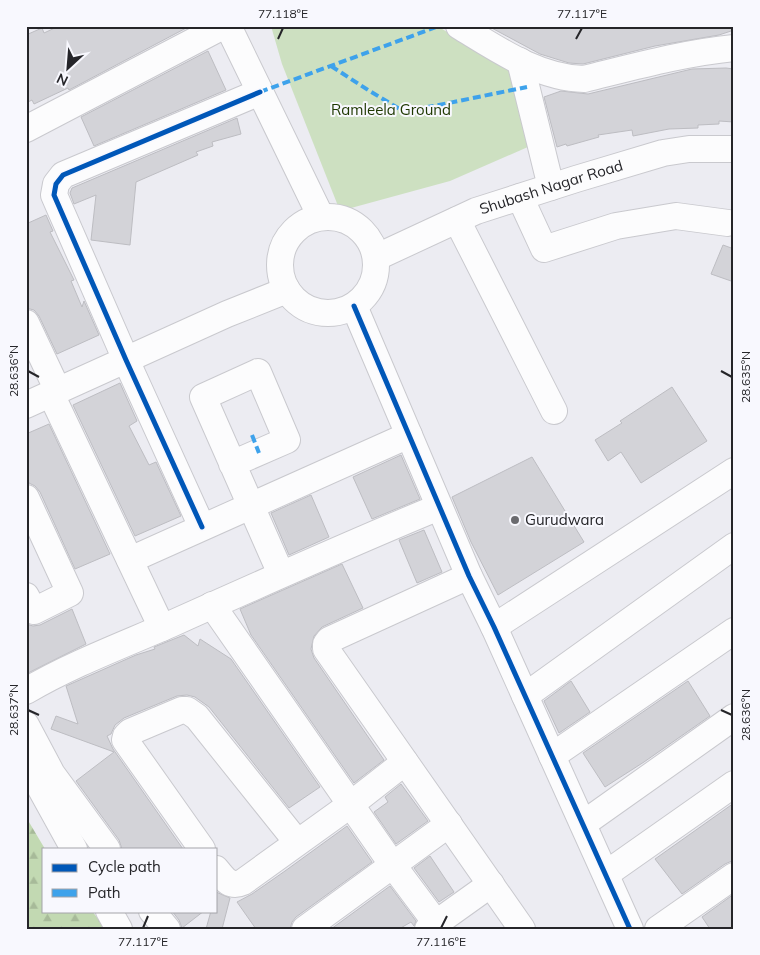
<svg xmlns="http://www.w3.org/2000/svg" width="760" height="955" font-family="Mulish,sans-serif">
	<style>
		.forest { fill: url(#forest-firs) }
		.park { fill: #cde0c1 }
		.building { fill: #d3d3d8; stroke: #bdbdc2 }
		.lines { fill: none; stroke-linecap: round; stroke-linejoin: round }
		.minor-casing { stroke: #c9c9ce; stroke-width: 28 }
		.minor { stroke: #fcfcfd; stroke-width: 26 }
		.quiet { stroke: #3ea2eb; stroke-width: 4; stroke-dasharray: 8 4; stroke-linecap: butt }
		.cycleway-casing { stroke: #f8f8fe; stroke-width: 8 }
		.cycleway { stroke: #0057b8; stroke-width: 5 }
		.ticks { fill: none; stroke: #252529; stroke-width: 2 }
		.poi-dot { fill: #6b6b6f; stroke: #f8f8fe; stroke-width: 2 }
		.labels { text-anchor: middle; stroke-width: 4; stroke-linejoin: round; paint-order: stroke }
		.park-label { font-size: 15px; fill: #1e3800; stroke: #f8f8fe }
		.street-label { font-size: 15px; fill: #252529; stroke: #f8f8fe }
		.poi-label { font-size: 15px; fill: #252529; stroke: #f8f8fe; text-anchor: start }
		.neatline { fill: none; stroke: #252529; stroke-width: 2 }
		.ticks-label { font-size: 12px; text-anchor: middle; fill: #252529 }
	</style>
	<defs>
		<pattern id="forest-firs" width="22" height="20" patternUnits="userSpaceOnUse" patternTransform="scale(1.25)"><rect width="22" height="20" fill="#c2d9b2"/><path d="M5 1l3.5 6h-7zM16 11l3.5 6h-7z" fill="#a7ba99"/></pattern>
	</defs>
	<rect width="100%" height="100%" fill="#ececf2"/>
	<polygon class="forest" points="26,817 45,849 44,849 44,911 92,911 106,929 26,929"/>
	<polygon class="park" points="271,26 437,26 503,65 522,78 537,143 450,181 340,211 282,64"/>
	<g class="building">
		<polygon points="59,26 190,26 69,90 68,88 34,104 32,100 26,103 26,35 42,28 44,33"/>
		<polygon points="488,26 733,26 734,30 719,35 655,46 583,64 569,63 540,54"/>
		<polygon points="208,51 226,90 94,146 81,117"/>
		<polygon points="726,68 734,69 734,122 719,121 719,124 698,125 698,128 669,129 633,136 632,130 598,135 599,137 567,146 566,144 557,147 544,97 561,91 588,94 692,69"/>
		<polygon points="237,118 241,134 212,142 213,146 196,152 198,155 136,182 130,245 91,240 96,195 74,204 70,193 72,188"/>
		<polygon points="46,215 53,231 50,232 74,280 71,281 82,307 84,301 99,335 57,354 39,316 34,310 26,308 26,224"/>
		<polygon points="723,245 734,249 734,282 711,274"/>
		<polygon points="120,383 137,421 129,426 149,465 156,462 181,516 135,536 73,405"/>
		<polygon points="672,387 707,441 641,483 621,452 608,461 595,440 622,423 620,421"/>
		<polygon points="49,424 110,554 75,569 40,492 35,486 29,483 26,477 26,434"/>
		<polygon points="401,455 420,499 372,519 353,477"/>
		<polygon points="532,457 584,542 498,595 471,542 452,497"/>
		<polygon points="311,495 329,537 289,555 271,513"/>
		<polygon points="424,530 442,572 417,583 399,540"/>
		<polygon points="342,564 363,608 322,627 314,636 311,649 314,658 384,760 354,783 251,635 240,609"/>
		<polygon points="72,609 86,644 26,674 26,624 33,626 40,625"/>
		<polygon points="184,635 198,646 200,639 231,659 320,787 289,808 209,707 195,697 187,695 177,696 124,718 115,725 111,734 107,736 113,749 183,849 122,849 119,840 76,781 114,752 51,729 56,716 78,724 66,686 136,655 155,649 154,647"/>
		<polygon points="571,681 590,712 559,733 544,701"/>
		<polygon points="688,681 710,716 644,762 605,787 583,753"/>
		<polygon points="401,784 428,821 396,844 374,812 388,802 385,797"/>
		<polygon points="734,803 734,860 725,864 682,894 655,859"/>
		<polygon points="347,826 372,862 296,917 292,922 290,929 256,929 237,902 252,894 285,871"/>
		<polygon points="430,856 454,892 439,902 414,868"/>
		<polygon points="390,886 416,921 414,926 411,922 399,929 331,929"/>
		<polygon points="216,892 230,898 222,929 206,929 211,911 216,911"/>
		<polygon points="734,894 734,929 710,929 702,917"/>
		<polygon points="172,911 204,911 182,928 179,920"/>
	</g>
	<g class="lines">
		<defs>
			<g id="minor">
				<polyline points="228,26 321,217"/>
				<path d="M459 26C497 49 538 78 584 79 633 67 683 53 734 48"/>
				<polyline points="520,61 551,187"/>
				<polyline points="26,129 223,26"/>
				<polyline points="520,197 544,249 616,226 676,216 728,223"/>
				<circle cx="328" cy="265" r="48"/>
				<polyline points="457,220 554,411"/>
				<path id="s1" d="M377 257 476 211 576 179 663 153 689 149H734"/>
				<polyline points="354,306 469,576 494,627 630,929"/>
				<polyline points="26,323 58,391"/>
				<polyline points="51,394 162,628"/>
				<polyline points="26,405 227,314 287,290"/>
				<path d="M232 464 287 440 258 372 203 397C229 456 255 515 281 574"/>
				<polyline points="26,498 70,593 34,611 26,596"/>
				<polyline points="202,527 126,360 54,195 56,184 63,175 260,92"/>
				<polyline points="130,560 409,435"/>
				<polyline points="469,576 329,640 326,644 326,649 522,929"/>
				<polyline points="212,605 392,864 436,923"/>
				<polyline points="494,627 734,471"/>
				<path d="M26 691C72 664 123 645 171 624 260 584 349 544 439 507"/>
				<polyline points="525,696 734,546"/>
				<polyline points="26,725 52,774 107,849"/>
				<polyline points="552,756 734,631"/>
				<polyline points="26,762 74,849"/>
				<polyline points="583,824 734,717"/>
				<polyline points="202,849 125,740 126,736 130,732 182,710 187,710 197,717 297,842"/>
				<path d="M216 869C224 879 230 888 243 882L350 805 405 762"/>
				<polyline points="606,874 734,784"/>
				<polyline points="109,911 119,929"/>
				<polyline points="152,911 167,929"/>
				<polyline points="305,929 449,824"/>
				<polyline points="428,929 491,884"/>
				<polyline points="658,929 734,876"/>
			</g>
		</defs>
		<use href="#minor" class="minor-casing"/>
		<use href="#minor" class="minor"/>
		<g class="quiet">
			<polyline points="331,66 368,90 403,111 434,106 527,87"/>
			<polyline points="260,92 439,26"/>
			<polyline points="252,435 259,453"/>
		</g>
		<defs>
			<g id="cycleway">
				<polyline points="354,306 469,576 494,627 630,929"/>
				<polyline points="202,527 126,360 54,195 56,184 63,175 260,92"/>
			</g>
		</defs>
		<use href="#cycleway" class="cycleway-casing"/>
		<use href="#cycleway" class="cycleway"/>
	</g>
	<path class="ticks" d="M278 39 283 28M576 39 582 28M28 371 39 377M721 371 732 377M28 710 39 715M721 710 732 715M143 928 148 916M441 928 447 916"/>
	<circle class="poi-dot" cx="515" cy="520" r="5"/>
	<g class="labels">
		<g class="park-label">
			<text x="391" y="115">Ramleela Ground</text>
		</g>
		<g class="street-label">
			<text dy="5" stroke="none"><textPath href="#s1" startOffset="188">Shubash Nagar Road</textPath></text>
		</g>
		<g class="poi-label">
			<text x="525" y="525">Gurudwara</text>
		</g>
	</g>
	<rect width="760" height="955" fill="none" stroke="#f8f8fe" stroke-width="55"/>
	<rect x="42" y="848" width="175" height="65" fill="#f8f8fe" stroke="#a4a4a9"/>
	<rect x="52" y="864" width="25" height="8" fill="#0057b8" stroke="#a4a4a9"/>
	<text x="88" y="872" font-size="15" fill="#252529">Cycle path</text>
	<rect x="52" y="889" width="25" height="8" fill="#3ea2eb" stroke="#a4a4a9"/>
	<text x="88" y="898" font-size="15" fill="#252529">Path</text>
	<g transform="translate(68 68) rotate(206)" stroke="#f8f8fe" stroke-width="4" paint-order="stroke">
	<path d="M0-4L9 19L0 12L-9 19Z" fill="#252529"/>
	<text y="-8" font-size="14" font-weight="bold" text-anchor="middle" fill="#252529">N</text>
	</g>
	<rect x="28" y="28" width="704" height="900" class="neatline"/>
	<g class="ticks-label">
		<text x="283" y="18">77.118°E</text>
		<text x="582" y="18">77.117°E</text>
		<text transform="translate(14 371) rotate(-90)" y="4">28.636°N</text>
		<text transform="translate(746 377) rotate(-90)" y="4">28.635°N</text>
		<text transform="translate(14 710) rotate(-90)" y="4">28.637°N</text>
		<text transform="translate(746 715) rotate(-90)" y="4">28.636°N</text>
		<text x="143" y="946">77.117°E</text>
		<text x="441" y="946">77.116°E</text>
	</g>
</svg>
